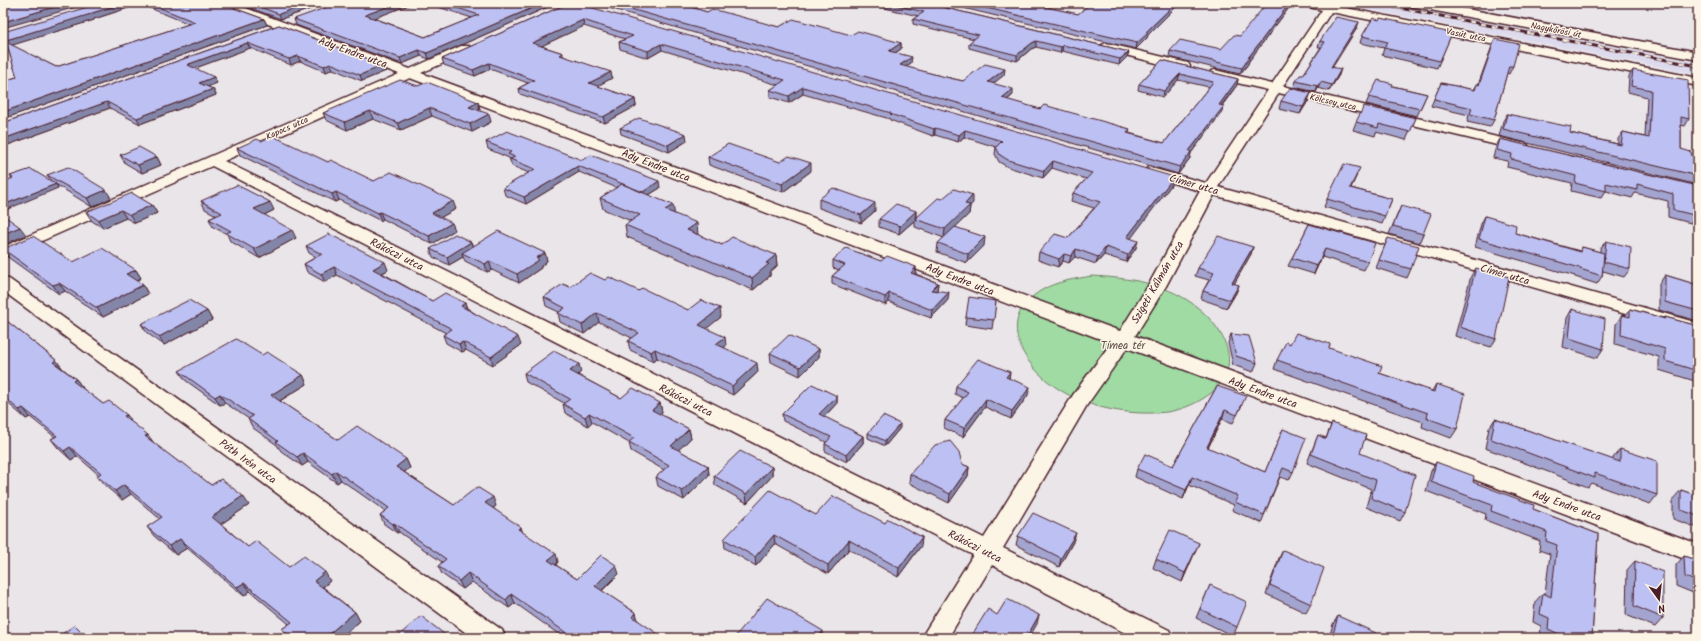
<svg xmlns="http://www.w3.org/2000/svg" width="1701" height="641" font-family="Kalam,sans-serif">
	<style>
		.built { fill: #dcdaec }
		.green { fill: #9fdba3; stroke: #747d67 }
		.lines { fill: none; stroke-linecap: round; stroke-linejoin: round }
		.street-casing { stroke: #4a1f2b; stroke-width: 3 }
		.secondary-casing { stroke: #4a1f2b; stroke-width: 3 }
		.street { fill: #fcf5e5; fill-rule: evenodd }
		.secondary { fill: #fcf5e5; fill-rule: evenodd }
		.rail-casing { stroke: #4a1f2b; stroke-width: 3 }
		.rail { stroke: #fcf5e5; stroke-width: 2; stroke-dasharray: 6; stroke-linecap: butt }
		.wall { fill: #a3a5d0; stroke: #4a1f2b; fill-rule: evenodd }
		.shaded-wall { fill: #8486a9; stroke: #4a1f2b }
		.building { fill: #bdc0f2; stroke: #4a1f2b }
		.labels { text-anchor: middle; stroke-width: 3; stroke-linejoin: round; paint-order: stroke }
		.far-street-label { font-size: 9px; fill: #4a1f2b; stroke: #fcf5e5 }
		.street-label { font-size: 11px; fill: #4a1f2b; stroke: #fcf5e5 }
		.park-label { font-size: 11px; fill: #5f4e49; stroke: #fcf5e5 }
	</style>
	<rect width="100%" height="100%" fill="#e9e5e9"/>
	<filter id="ink" filterUnits="userSpaceOnUse"><feTurbulence type="fractalNoise" baseFrequency=".025" numOctaves="2"/><feDisplacementMap in="SourceGraphic" scale="8" xChannelSelector="R" yChannelSelector="G"/><feConvolveMatrix kernelMatrix="1 2 1 2 8 2 1 2 1" color-interpolation-filters="sRGB"/></filter>
	<g filter="url(#ink)">
		<polygon class="built" points="1338,3 1386,3 1698,63 1698,74"/>
		<path class="green" d="M1092 276C1127 278 1163 282 1193 304 1226 328 1248 371 1204 398 1193 405 1180 410 1167 412 1131 416 1088 409 1057 388 1022 365 994 318 1042 290 1057 281 1075 279 1092 276Z"/>
		<g class="lines">
			<defs>
				<g id="street">
					<path d="M217 3H232L410 69 461 46H469L471 49 469 52 421 73 1120 331 1148 286 1200 191 1146 175 1144 172 1146 169 1151 168 1206 183 1268 90 1211 77 1209 74 1211 71 1215 70 1272 84 1322 10 1301 5 1300 3H1321L1698 78V86L1331 12 1283 86 1522 143 1527 144 1529 147 1527 150 1522 151 1279 93 1218 187 1698 323V335L1214 195 1166 286 1135 336 1698 544V564L1127 348 1087 405 1003 548 1169 630 1173 638H1135L992 565 948 638H921L973 555 212 166 3 258V247L399 74 218 5ZM410 78 1111 343 1073 395 984 538 224 161Z"/>
					<polygon points="1106,43 1188,63 1190,66 1188,69 1184,70 1102,49 1100,47 1102,45"/>
					<polygon points="3,278 9,279 502,630 506,638 473,638 3,291"/>
				</g>
				<polygon id="secondary" points="1407,3 1435,3 1698,52 1698,60 1414,7 1409,6"/>
			</defs>
			<use href="#street" class="street-casing"/>
			<use href="#secondary" class="secondary-casing"/>
			<use href="#street" class="street"/>
			<use href="#secondary" class="secondary"/>
			<defs>
				<polyline id="rail" points="1374,3 1698,66"/>
			</defs>
			<use href="#rail" class="rail-casing"/>
			<use href="#rail" class="rail"/>
		</g>
		<g class="wall">
			<path d="M101 3H220L264 19 267 25 3 119V81L17 77 7 46ZM140 4 189 24 56 67 11 45 94 20V19Z"/>
			<polygon points="236,3 328,3 281,19"/>
			<polygon points="414,3 374,18 425,37 472,18 426,3 557,3 429,59 421,56 402,64 296,25 294,19"/>
			<polygon points="569,3 1172,184 1130,238 1136,248 1126,262 1104,255 1096,264 1075,257 1069,263 1063,261 1058,267 1038,260 1039,252 1068,238 1094,208 1071,201 1073,193 1086,179 1052,168 1043,178 1008,167 999,162 995,154 996,147 964,137 958,142 935,135 933,136 890,120 890,119 803,94 789,103 770,97 770,90 778,85 662,50 648,58 620,49 619,42 625,39 584,26 541,46 563,53 563,56 612,78 597,86 635,99 636,106 605,123 520,94 519,88 528,83 490,69 475,76 444,65 442,59"/>
			<polygon points="592,3 678,3 707,12 779,27 851,35 901,43 901,49 895,53 911,63 906,67 941,76 963,81 1004,75 993,83 1013,95 1007,100 1040,109 1130,129 1129,133 1164,143 1209,87 1178,80 1163,97 1138,90 1139,84 1162,60 1238,79 1237,85 1222,106 1224,106 1222,112 1191,153 1190,158 1178,174"/>
			<polygon points="838,3 853,3 849,6"/>
			<polygon points="864,3 925,3 1129,52 1127,57 1119,65 1062,51 1060,53 1036,47 1031,49 1017,61 969,48 969,43 974,39 913,24 913,19 918,16"/>
			<polygon points="942,3 1028,3 1078,14 1091,3 1180,3 1148,35 1147,38 1136,49"/>
			<polygon points="1288,9 1249,61 1248,64 1240,74 1169,57 1170,51 1221,49 1240,36"/>
			<polygon points="279,25 384,65 386,71 362,81 333,69 326,72 300,61 291,65 250,48 195,68 217,83 207,87 213,89 216,95 140,124 110,108 5,146 3,145 3,123"/>
			<polygon points="1357,28 1332,67 1339,75 1329,91 1318,88 1316,92 1294,87 1296,81 1303,75 1321,47 1318,47 1320,41"/>
			<polygon points="1452,33 1437,68 1382,55 1384,48 1360,43 1362,36"/>
			<polygon points="1495,39 1513,66 1509,74 1507,73 1494,120 1490,127 1467,122 1469,115 1431,106 1441,83 1474,90 1477,84 1478,85 1492,46"/>
			<polygon points="1633,70 1689,119 1685,126 1681,125 1681,149 1692,156 1698,158 1698,185 1499,136 1503,121 1507,114 1570,133 1618,144 1618,139 1623,132 1645,137 1647,97 1628,92 1629,76"/>
			<polygon points="418,86 478,102 480,110 479,110 491,122 472,132 432,116 401,130 373,119 347,130 326,120 323,113"/>
			<polygon points="1393,86 1427,94 1417,116 1366,104 1369,97"/>
			<polygon points="1281,101 1308,101 1300,114 1279,109"/>
			<polygon points="1416,118 1406,140 1376,132 1375,136 1353,130 1356,122"/>
			<polygon points="620,128 687,141 669,152 621,134"/>
			<polygon points="1500,139 1698,186 1698,225 1668,217 1668,201 1635,193 1632,198 1606,191 1601,198 1571,191 1572,183 1507,167 1508,161 1493,158 1496,146"/>
			<polygon points="261,141 328,162 374,181 456,209 441,217 455,230 432,244 383,219 381,221 339,200 335,202 240,155 237,148"/>
			<polygon points="486,142 582,160 660,188 649,195 675,214 698,235 722,245 776,255 777,266 770,272 770,276 753,290 627,237 625,225 631,221 603,209 600,198 617,188 579,172 526,204 505,195 503,188 529,173 512,166 509,158 488,149"/>
			<polygon points="120,155 157,157 161,165 142,173 125,163"/>
			<polygon points="708,157 780,162 811,171 783,192 709,165"/>
			<polygon points="47,175 111,198 92,207 57,185 58,188 12,179 10,176 51,181"/>
			<polygon points="1357,175 1351,188 1392,199 1382,224 1324,207 1327,199"/>
			<polygon points="819,199 875,211 861,223 819,208"/>
			<polygon points="942,199 973,203 970,206 969,214 955,227 984,246 967,263 937,252 938,243 944,238 915,227 915,220 899,234 879,227 879,219 916,211 916,218"/>
			<polygon points="201,201 274,210 264,215 296,238 259,258 230,241 227,234 213,227 209,219 216,215 205,209"/>
			<polygon points="152,205 157,213 135,223 126,218 103,228 92,221 86,212"/>
			<polygon points="1401,206 1423,234 1419,243 1389,234"/>
			<polygon points="1485,216 1515,233 1580,251 1582,247 1600,252 1600,249 1606,241 1630,269 1624,277 1603,271 1602,276 1597,284 1575,277 1575,276 1475,247 1481,224"/>
			<polygon points="1309,224 1368,262 1364,270 1322,257 1314,274 1288,266"/>
			<polygon points="1388,238 1411,269 1407,278 1376,268"/>
			<polygon points="471,242 473,246 545,253 547,261 541,266 541,268 519,283 492,270 487,272 465,261 463,257 449,265 433,257 430,249"/>
			<polygon points="306,246 388,270 382,273 432,301 465,303 467,308 521,345 493,365 466,350 462,352 446,343 443,335 446,333 337,275 325,282 307,272 304,264 316,257 309,253"/>
			<polygon points="1253,247 1251,254 1234,284 1239,285 1236,293 1227,308 1201,299 1203,291 1209,280 1195,276 1198,268"/>
			<polygon points="3,249 73,262 136,270 141,278 136,281 143,285 148,294 103,317 65,291 59,294 9,258"/>
			<polygon points="833,260 881,261 916,267 916,274 938,283 937,291 948,300 931,318 889,302 885,305 832,284 832,276 839,270 833,268"/>
			<polygon points="1476,268 1496,339 1491,347 1455,336 1471,276"/>
			<polygon points="1665,275 1698,285 1698,321 1659,310 1659,284"/>
			<polygon points="605,280 639,291 688,310 721,317 706,328 726,346 724,348 758,372 733,395 657,358 653,361 630,350 628,341 632,338 599,322 584,334 560,322 558,313 559,312 546,306 544,297 570,287"/>
			<polygon points="996,301 992,329 965,325 966,317"/>
			<polygon points="1572,309 1603,349 1597,358 1563,347 1567,318"/>
			<polygon points="1630,309 1664,318 1665,317 1698,326 1698,382 1659,370 1659,357 1615,344 1616,324 1622,315 1625,316"/>
			<polygon points="207,311 212,320 164,345 147,333 141,324"/>
			<polygon points="3,318 56,360 62,368 76,379 83,388 82,388 103,404 127,415 132,422 153,443 180,463 211,485 249,505 221,524 248,547 289,567 330,581 323,587 355,612 360,621 340,638 288,638 282,629 289,624 250,591 244,596 187,548 176,555 154,536 147,527 160,519 131,494 122,500 104,485 97,476 99,475 77,456 71,460 58,448 51,439 55,437 30,417 26,419 3,399 3,376 4,376 3,375"/>
			<polygon points="1231,334 1257,363 1253,372 1233,365 1228,343"/>
			<polygon points="1290,344 1329,348 1379,373 1432,391 1436,384 1457,429 1451,438 1422,427 1423,422 1274,369 1277,360"/>
			<polygon points="819,349 819,357 800,376 771,362 770,353"/>
			<polygon points="262,355 303,375 307,384 280,401 338,440 406,459 410,468 404,472 454,505 496,506 493,508 523,533 558,562 556,565 577,579 619,574 602,591 636,613 638,621 664,638 564,638 515,603 509,608 472,582 463,589 442,574 438,566 442,562 399,532 397,533 384,524 380,515 385,511 341,480 337,483 308,462 302,466 281,451 277,445 253,428 248,419 249,419 225,403 220,405 185,380 179,371"/>
			<polygon points="581,372 578,375 621,398 660,403 662,412 659,414 689,429 691,438 678,450 708,466 709,475 684,500 658,486 656,477 664,470 631,451 629,443 592,422 588,426 565,413 563,404 564,403 526,382 524,373"/>
			<polygon points="1009,379 1028,395 1011,419 985,407 963,437 944,428 945,420 963,398 955,394 956,386"/>
			<polygon points="1217,386 1242,405 1233,423 1222,419 1208,448 1265,472 1283,429 1293,472 1289,480 1280,477 1261,523 1232,510 1234,505 1189,485 1183,499 1135,477 1137,469 1173,466"/>
			<polygon points="837,396 837,403 824,417 863,436 863,443 847,462 825,451 825,444 826,442 783,421 782,414"/>
			<polygon points="1495,419 1613,460 1613,458 1620,449 1657,495 1650,504 1591,483 1588,487 1485,448 1489,428"/>
			<polygon points="1332,423 1360,453 1405,512 1400,521 1366,507 1371,489 1307,463 1318,435 1326,438"/>
			<polygon points="900,428 885,446 868,438 868,433"/>
			<polygon points="1436,462 1473,482 1533,509 1598,534 1592,638 1540,638 1541,626 1533,622 1535,602 1543,593 1545,594 1550,554 1539,550 1540,541 1485,520 1486,514 1426,491 1431,471"/>
			<polygon points="962,464 969,467 968,476 949,503 909,483 910,474"/>
			<polygon points="772,467 772,476 747,503 715,485 714,476"/>
			<polygon points="1681,490 1698,496 1698,528 1673,519 1673,499"/>
			<polygon points="816,515 885,523 922,537 921,546 898,577 849,549 828,574 775,544 756,566 725,548 724,539"/>
			<polygon points="1018,536 1073,542 1059,567 1016,545"/>
			<polygon points="1283,550 1311,604 1306,613 1266,594 1279,558"/>
			<polygon points="1195,552 1182,582 1153,568 1156,559"/>
			<polygon points="1684,556 1698,561 1698,603 1698,595 1676,586 1676,565"/>
			<polygon points="1635,561 1663,618 1655,627 1626,615 1627,570"/>
			<polygon points="1210,585 1237,627 1233,636 1196,618"/>
			<polygon points="1338,616 1375,638 1329,638 1333,624"/>
		</g>
		<g class="shaded-wall">
			<polygon points="68,3 90,3 3,28 3,22"/>
			<polygon points="124,3 140,3 140,4 94,19 94,20 3,48 3,41"/>
			<polygon points="310,3 328,3 281,19 279,14"/>
			<polygon points="398,3 414,3 367,21 365,15"/>
			<polygon points="544,3 557,3 429,59 427,53"/>
			<polygon points="849,3 853,3 849,6"/>
			<polygon points="1176,3 1180,3 1148,35 1147,38 1136,49 1137,43 1146,32"/>
			<polygon points="1289,4 1288,9 1249,61 1248,64 1240,74 1242,68 1248,58"/>
			<polygon points="264,19 267,25 3,119 3,112"/>
			<polygon points="583,20 584,26 533,50 532,43"/>
			<polygon points="1359,22 1357,28 1329,73 1331,67"/>
			<polygon points="1036,41 1036,47 1031,49 1017,61 1017,55 1032,43"/>
			<polygon points="247,43 250,48 193,69 188,65 189,64"/>
			<polygon points="901,43 901,49 889,57 889,51"/>
			<polygon points="661,44 662,50 648,58 648,51"/>
			<polygon points="1063,45 1062,51 1060,53 1061,47"/>
			<polygon points="419,50 421,56 402,64 400,58"/>
			<polygon points="1129,52 1127,57 1119,65 1120,59"/>
			<polygon points="298,56 300,61 291,65 289,59"/>
			<polygon points="912,57 911,63 900,71 900,65"/>
			<polygon points="330,63 333,69 326,72 324,66"/>
			<polygon points="489,63 490,69 475,76 473,70"/>
			<polygon points="384,65 386,71 362,81 360,75"/>
			<polygon points="1005,69 1004,75 988,88 988,82"/>
			<polygon points="1341,69 1339,75 1329,91 1332,85"/>
			<polygon points="611,72 612,78 590,90 589,83"/>
			<polygon points="1180,74 1178,80 1163,97 1164,91"/>
			<polygon points="214,77 217,83 202,89 199,83"/>
			<polygon points="1238,79 1237,85 1217,111 1219,105"/>
			<polygon points="1321,82 1316,92 1318,86"/>
			<polygon points="803,87 803,94 789,103 789,96"/>
			<polygon points="213,89 216,95 140,124 137,118"/>
			<polygon points="1013,89 1013,95 1002,104 1002,98"/>
			<polygon points="1311,93 1308,101 1300,114 1303,107"/>
			<polygon points="635,99 636,106 605,123 603,117"/>
			<polygon points="107,102 110,108 5,146 3,142 3,139"/>
			<polygon points="478,102 480,110 472,114 469,107"/>
			<polygon points="1224,106 1222,112 1191,153 1190,158 1178,174 1180,167 1189,151"/>
			<polygon points="429,108 432,116 401,130 398,123"/>
			<polygon points="370,111 373,119 347,130 345,122"/>
			<polygon points="489,114 491,122 472,132 470,124"/>
			<polygon points="935,128 935,135 933,136 934,129"/>
			<polygon points="965,130 964,137 958,142 959,135"/>
			<polygon points="686,134 687,141 669,152 668,145"/>
			<polygon points="157,157 161,165 142,173 138,165"/>
			<polygon points="1053,161 1052,168 1043,178 1044,171"/>
			<polygon points="811,163 811,171 783,192 782,184"/>
			<polygon points="578,166 579,172 526,204 524,197"/>
			<polygon points="1174,177 1172,184 1126,245 1127,237"/>
			<polygon points="659,181 660,188 644,198 643,192"/>
			<polygon points="56,184 58,188 3,211 3,205"/>
			<polygon points="106,190 111,198 92,207 87,198"/>
			<polygon points="336,192 339,200 335,202 332,194"/>
			<polygon points="973,195 973,203 970,206 969,214 944,238 945,229 965,204"/>
			<polygon points="453,201 456,209 434,221 432,213"/>
			<polygon points="270,202 274,210 258,218 254,209"/>
			<polygon points="875,203 875,211 861,223 861,215"/>
			<polygon points="152,205 157,213 135,223 130,215"/>
			<polygon points="673,205 675,216 665,210"/>
			<polygon points="121,210 126,218 103,228 98,220"/>
			<polygon points="916,211 915,220 899,234 900,226"/>
			<polygon points="380,212 383,219 381,221 378,213"/>
			<polygon points="452,223 455,230 432,244 429,236"/>
			<polygon points="697,223 698,235 687,230"/>
			<polygon points="20,227 26,235 3,245 3,234"/>
			<polygon points="292,230 296,238 259,258 254,249"/>
			<polygon points="985,237 984,246 967,263 968,254"/>
			<polygon points="1138,241 1136,248 1126,262 1128,255"/>
			<polygon points="471,242 474,251 462,253 463,257 449,265 447,257"/>
			<polygon points="1106,247 1104,255 1096,264 1098,257"/>
			<polygon points="1253,247 1251,254 1230,291 1232,283"/>
			<polygon points="1076,249 1075,257 1069,263 1071,256"/>
			<polygon points="1325,249 1322,257 1314,274 1317,266"/>
			<polygon points="545,253 547,261 541,266 541,268 519,283 517,274 536,258"/>
			<polygon points="1064,254 1063,261 1058,267 1059,259"/>
			<polygon points="776,255 777,266 770,272 770,276 753,290 752,278 766,263"/>
			<polygon points="489,261 492,270 487,272 485,264"/>
			<polygon points="385,262 388,270 376,276 373,269"/>
			<polygon points="334,267 337,275 325,282 321,274"/>
			<polygon points="916,267 915,275 911,273"/>
			<polygon points="136,270 141,278 131,283 126,274"/>
			<polygon points="59,283 65,291 59,294 53,285"/>
			<polygon points="938,283 937,291 931,290"/>
			<polygon points="143,285 148,294 103,317 97,308"/>
			<polygon points="1239,285 1236,293 1227,308 1230,300"/>
			<polygon points="949,292 948,300 931,318 932,310"/>
			<polygon points="889,293 889,302 885,305 885,297"/>
			<polygon points="465,303 467,311 461,306"/>
			<polygon points="720,308 721,317 700,334 699,325"/>
			<polygon points="207,311 212,320 164,345 159,337"/>
			<polygon points="597,313 599,322 584,334 582,325"/>
			<polygon points="518,337 521,345 493,365 491,357"/>
			<polygon points="725,337 726,346 717,353 716,344"/>
			<polygon points="463,342 466,350 462,352 459,344"/>
			<polygon points="655,349 657,358 653,361 651,352"/>
			<polygon points="819,349 819,357 800,376 800,367"/>
			<polygon points="56,360 63,369 53,362"/>
			<polygon points="757,363 758,372 733,395 732,386"/>
			<polygon points="579,364 581,372 572,380 570,371"/>
			<polygon points="1010,372 1009,380 1006,377"/>
			<polygon points="303,375 307,384 276,403 271,395"/>
			<polygon points="76,379 83,388 79,390 73,381"/>
			<polygon points="1030,387 1028,395 1011,419 1012,411"/>
			<polygon points="220,394 225,403 220,405 215,397"/>
			<polygon points="837,396 837,403 819,422 819,414"/>
			<polygon points="986,399 985,407 963,437 964,428"/>
			<polygon points="660,403 662,412 654,419 652,410"/>
			<polygon points="23,408 30,417 26,419 19,410"/>
			<polygon points="1225,410 1222,419 1204,456 1207,447"/>
			<polygon points="589,413 592,422 588,426 585,417"/>
			<polygon points="127,415 133,424 124,416"/>
			<polygon points="900,424 900,428 885,446 885,441"/>
			<polygon points="689,429 691,438 673,455 671,446"/>
			<polygon points="148,435 154,443 145,436"/>
			<polygon points="863,436 863,443 847,462 846,455"/>
			<polygon points="70,447 77,456 71,460 64,451"/>
			<polygon points="303,453 308,462 302,466 297,457"/>
			<polygon points="406,459 410,468 400,475 396,467"/>
			<polygon points="708,466 709,475 684,500 682,491"/>
			<polygon points="772,467 772,476 747,503 746,494"/>
			<polygon points="969,467 968,476 949,503 950,494"/>
			<polygon points="336,471 341,480 337,483 332,474"/>
			<polygon points="1192,477 1189,485 1183,499 1186,490"/>
			<polygon points="124,485 131,494 122,500 115,491"/>
			<polygon points="243,496 249,505 218,526 212,517"/>
			<polygon points="493,497 496,506 488,512 485,503"/>
			<polygon points="394,523 399,532 397,533 393,524"/>
			<polygon points="521,527 524,536 518,529"/>
			<polygon points="1076,533 1073,542 1059,567 1061,558"/>
			<polygon points="774,535 775,544 756,566 755,557"/>
			<polygon points="922,537 921,546 898,577 899,568"/>
			<polygon points="180,539 187,548 176,555 169,546"/>
			<polygon points="849,540 849,549 828,574 828,565"/>
			<polygon points="1199,543 1195,552 1182,582 1185,573"/>
			<polygon points="556,554 558,562 551,569 548,560"/>
			<polygon points="616,565 619,574 597,595 595,586"/>
			<polygon points="325,572 330,581 320,589 314,581"/>
			<polygon points="468,573 472,582 463,589 459,581"/>
			<polygon points="244,583 250,591 244,596 237,587"/>
			<polygon points="511,594 515,603 509,608 506,600"/>
			<polygon points="355,612 360,621 340,638 324,638"/>
			<polygon points="636,613 638,622 633,617"/>
			<polygon points="1039,615 1037,624 1029,638 1026,638"/>
			<polygon points="823,631 823,638 818,638"/>
		</g>
		<g class="building">
			<polygon points="3,3 68,3 3,22"/>
			<polygon points="101,3 124,3 89,14 91,14 3,41 3,32"/>
			<polygon points="148,3 220,3 264,19 3,112 3,90 4,90 3,89 3,81 17,77 6,42 56,67 195,22"/>
			<polygon points="249,3 310,3 279,14"/>
			<polygon points="339,3 398,3 365,15 425,37 479,15 442,3 544,3 427,53 419,50 400,58 294,19"/>
			<polygon points="569,3 576,3 1174,177 1127,237 1138,241 1128,255 1106,247 1098,257 1076,249 1071,256 1064,254 1059,259 1039,252 1055,234 1068,238 1100,202 1073,193 1092,173 1053,161 1044,171 1008,160 1000,155 996,147 1002,141 965,130 959,135 935,128 934,129 890,114 891,113 803,87 789,96 770,90 785,80 661,44 648,51 619,42 633,36 583,20 532,43 563,53 560,55 611,72 589,83 635,99 603,117 519,88 534,80 489,63 473,70 442,59"/>
			<polygon points="610,3 678,3 707,12 712,9 779,27 793,19 851,35 858,31 901,43 889,51 912,57 900,65 941,76 963,81 985,64 1005,69 988,82 1013,89 1002,98 1040,109 1044,105 1076,114 1130,129 1127,133 1164,143 1213,82 1180,74 1164,91 1139,84 1162,60 1238,79 1219,105 1224,106 1189,151 1191,152 1180,167"/>
			<polygon points="887,3 925,3 1129,52 1120,59 1063,45 1061,47 1036,41 1032,43 1017,55 969,43 979,35 913,19 924,12"/>
			<polygon points="965,3 1028,3 1078,14 1091,3 1176,3 1146,32 1148,33 1137,43"/>
			<polygon points="1267,3 1286,3 1289,4 1248,58 1249,58 1242,68 1170,51 1180,40 1221,49 1234,35 1240,36"/>
			<polygon points="1336,17 1359,22 1331,67 1341,69 1332,85 1321,82 1318,86 1296,81 1300,75 1303,75 1325,42 1320,41"/>
			<polygon points="1373,18 1379,20 1380,18 1452,33 1440,61 1384,48 1388,42 1362,36"/>
			<polygon points="279,25 384,65 360,75 330,63 324,66 298,56 289,59 247,43 189,64 190,64 188,65 214,77 199,83 213,89 137,118 107,102 3,139 3,123"/>
			<polygon points="1495,39 1519,44 1513,66 1509,66 1494,120 1470,114 1472,108 1434,99 1441,83 1475,90 1477,84 1479,85"/>
			<polygon points="1633,70 1688,80 1689,119 1681,117 1681,149 1691,152 1692,156 1698,158 1698,176 1503,129 1507,114 1571,127 1570,133 1621,145 1623,132 1649,138 1651,90 1631,86"/>
			<polygon points="400,80 418,86 427,82 478,102 469,107 489,114 470,124 429,108 398,123 370,111 345,122 323,113"/>
			<polygon points="1378,80 1393,84 1392,86 1427,94 1420,109 1369,97"/>
			<polygon points="1290,88 1311,93 1303,107 1281,101"/>
			<polygon points="1364,106 1416,118 1410,132 1379,124 1378,128 1356,122"/>
			<polygon points="639,118 686,134 668,145 620,128"/>
			<polygon points="507,131 582,160 591,155 659,181 643,192 578,166 524,197 503,188 535,169 510,159 515,157 508,154 511,152 486,142"/>
			<polygon points="273,136 328,162 331,160 374,181 391,172 453,201 432,213 452,223 429,236 380,212 378,213 336,192 332,194 237,148 257,139 261,141"/>
			<polygon points="1500,139 1698,186 1698,216 1673,210 1673,194 1637,184 1637,190 1606,183 1606,191 1575,183 1576,176 1511,159 1512,154 1497,150"/>
			<polygon points="728,144 780,162 789,156 811,163 782,184 708,157"/>
			<polygon points="139,147 157,157 138,165 120,155"/>
			<polygon points="1344,164 1360,168 1350,188 1392,199 1385,216 1327,199"/>
			<polygon points="68,167 106,190 87,198 47,175"/>
			<polygon points="31,169 56,184 3,205 3,182 13,178 10,176"/>
			<polygon points="622,184 673,205 665,210 697,223 687,230 722,245 732,237 776,255 766,263 769,264 752,278 625,225 640,215 600,198"/>
			<polygon points="237,185 270,202 254,209 292,230 254,249 226,233 231,231 209,219 222,213 201,201"/>
			<polygon points="833,188 875,203 861,215 819,199"/>
			<polygon points="954,189 973,195 965,204 970,205 945,229 915,219 938,198 942,199"/>
			<polygon points="132,193 152,205 130,215 121,210 98,220 86,212 120,198"/>
			<polygon points="896,204 916,211 900,226 879,219"/>
			<polygon points="1401,206 1431,214 1423,234 1393,226"/>
			<polygon points="3,215 20,227 3,234"/>
			<polygon points="1485,216 1516,225 1515,233 1581,252 1582,247 1604,253 1602,276 1580,269 1580,268 1479,239"/>
			<polygon points="1309,224 1375,243 1368,262 1325,249 1317,266 1292,258"/>
			<polygon points="955,227 985,237 968,254 938,243"/>
			<polygon points="498,231 545,253 536,258 539,260 517,274 489,261 485,264 462,253"/>
			<polygon points="329,234 385,262 373,269 432,301 445,293 465,303 461,306 518,337 491,357 463,342 459,344 443,335 452,329 334,267 321,274 304,264 322,254 306,246"/>
			<polygon points="455,234 471,242 447,257 430,249"/>
			<polygon points="33,236 73,262 102,248 136,270 126,274 143,285 97,308 59,283 53,285 3,249"/>
			<polygon points="1218,236 1253,247 1232,283 1239,285 1230,300 1203,291 1214,273 1198,268"/>
			<polygon points="1388,238 1419,246 1411,269 1379,260"/>
			<polygon points="1606,241 1631,247 1630,269 1604,262"/>
			<polygon points="846,248 881,261 887,256 916,267 911,273 938,283 931,290 949,292 932,310 889,293 885,297 832,276 845,265 833,260"/>
			<polygon points="1476,268 1509,277 1496,339 1460,327"/>
			<polygon points="590,273 605,280 609,277 639,291 642,288 688,310 701,300 720,308 699,325 725,337 716,344 757,363 732,386 655,349 651,352 628,341 639,333 597,313 582,325 558,313 565,308 544,297 563,284 570,287"/>
			<polygon points="1665,275 1698,285 1698,311 1665,302"/>
			<polygon points="969,297 996,301 994,320 966,317"/>
			<polygon points="189,300 207,311 159,337 141,324"/>
			<polygon points="1572,309 1605,319 1603,349 1569,338"/>
			<polygon points="1630,309 1665,319 1665,317 1698,326 1698,371 1665,361 1665,349 1621,335 1622,315 1630,317"/>
			<polygon points="3,318 56,360 53,362 76,379 73,381 103,404 109,401 127,415 124,416 148,435 145,436 180,463 182,462 211,485 221,479 243,496 212,517 248,547 256,541 289,567 304,556 325,572 314,581 355,612 324,638 292,638 282,629 292,622 244,583 237,587 180,539 169,546 147,527 162,517 124,485 115,491 97,476 101,473 70,447 64,451 51,439 57,436 23,408 19,410 3,396 3,376 6,375 3,372"/>
			<polygon points="1296,333 1330,344 1329,348 1382,366 1379,373 1434,392 1436,384 1465,394 1457,429 1427,418 1428,413 1277,360 1286,342 1290,344"/>
			<polygon points="1231,334 1249,336 1257,363 1236,356"/>
			<polygon points="789,335 819,349 800,367 770,353"/>
			<polygon points="236,339 262,355 267,352 303,375 271,395 338,440 357,426 406,459 396,467 454,505 477,487 493,497 485,503 521,527 518,529 556,554 548,560 577,579 601,555 616,565 595,586 636,613 633,617 664,638 567,638 563,635 565,632 511,594 506,600 468,573 459,581 438,566 446,559 394,523 393,524 380,515 389,508 336,471 332,474 303,453 297,457 276,442 278,441 248,419 253,416 220,394 215,397 179,371"/>
			<polygon points="554,351 579,364 570,371 621,398 633,388 660,403 652,410 689,429 671,446 708,466 682,491 656,477 669,465 629,442 634,438 589,413 585,417 563,404 570,399 524,373"/>
			<polygon points="978,359 1010,372 1006,377 1030,387 1012,411 986,399 964,428 945,420 968,392 956,386"/>
			<polygon points="812,384 837,396 819,414 863,436 846,455 825,444 831,437 782,414"/>
			<polygon points="1217,386 1246,396 1237,415 1225,410 1207,447 1265,472 1283,429 1306,438 1293,472 1283,468 1264,515 1235,502 1238,496 1192,477 1186,490 1137,469 1145,454 1173,466"/>
			<polygon points="883,416 900,424 885,441 868,433"/>
			<polygon points="1495,419 1620,462 1620,449 1657,461 1657,495 1595,473 1595,478 1491,439"/>
			<polygon points="1332,423 1366,435 1360,453 1415,475 1405,512 1371,498 1376,480 1311,454 1318,435 1326,439"/>
			<polygon points="950,441 959,452 962,464 969,467 950,494 910,474 935,445"/>
			<polygon points="740,451 772,467 746,494 714,476"/>
			<polygon points="1436,462 1474,476 1473,482 1534,505 1533,509 1598,534 1592,638 1568,638 1548,629 1549,618 1540,614 1543,593 1551,597 1557,545 1546,541 1547,532 1491,511 1492,505 1431,482"/>
			<polygon points="770,490 816,515 833,496 885,523 888,519 922,537 899,568 849,540 828,565 774,535 755,557 724,539"/>
			<polygon points="1681,490 1698,496 1698,516 1681,510"/>
			<polygon points="1033,513 1076,533 1061,558 1018,536"/>
			<polygon points="1170,530 1199,543 1185,573 1156,559"/>
			<polygon points="1283,550 1324,568 1311,604 1270,585"/>
			<polygon points="1684,556 1698,561 1698,582 1685,577"/>
			<polygon points="1635,561 1663,572 1663,618 1634,606"/>
			<polygon points="1210,585 1247,602 1237,627 1200,609"/>
			<polygon points="767,598 823,631 818,638 734,638"/>
			<polygon points="1007,599 1039,615 1026,638 970,638 988,609 997,615"/>
			<polygon points="421,616 448,637 447,638 396,638"/>
			<polygon points="1338,616 1376,633 1375,638 1332,638"/>
			<polygon points="75,625 88,638 56,638"/>
			<polygon points="3,634 7,638 3,638"/>
			<polygon points="1116,635 1122,638 1114,638"/>
		</g>
	</g>
	<g class="labels">
		<g class="far-street-label">
			<text transform="translate(1556 30) rotate(11)" y="3">Nagykőrösi út</text>
			<text transform="translate(1466 35) rotate(11)" y="3">Vasút utca</text>
			<text transform="translate(1333 102) rotate(13)" y="3">Kölcsey utca</text>
			<text transform="translate(287 128) rotate(-24)" y="3">Kapocs utca</text>
		</g>
		<g class="street-label">
			<text transform="translate(353 52) rotate(20)" y="4">Ady Endre utca</text>
			<text transform="translate(656 165) rotate(21)" y="4">Ady Endre utca</text>
			<text transform="translate(1194 184) rotate(16)" y="4">Címer utca</text>
			<text transform="translate(397 254) rotate(27)" y="4">Rákóczi utca</text>
			<text transform="translate(1505 274) rotate(16)" y="4">Címer utca</text>
			<text transform="translate(960 279) rotate(21)" y="4">Ady Endre utca</text>
			<text transform="translate(1157 282) rotate(-60)" y="4">Szigeti Kálmán utca</text>
			<text transform="translate(1263 392) rotate(20)" y="4">Ady Endre utca</text>
			<text transform="translate(686 400) rotate(27)" y="4">Rákóczi utca</text>
			<text transform="translate(248 461) rotate(36)" y="4">Póth Irén utca</text>
			<text transform="translate(1567 505) rotate(20)" y="4">Ady Endre utca</text>
			<text transform="translate(975 546) rotate(27)" y="4">Rákóczi utca</text>
		</g>
		<g class="park-label">
			<text x="1123" y="349">Tímea tér</text>
		</g>
	</g>
	<rect width="1701" height="641" fill="none" stroke="#fcf5e5" stroke-width="16"/>
	<rect x="8" y="8" width="1685" height="625" fill="none" stroke="#4a1f2b" stroke-width="1.5" filter="url(#ink)"/>
	<g transform="translate(1659 599) rotate(165)" stroke="#fcf5e5" stroke-width="3" paint-order="stroke">
	<path d="M0-3L7 15L0 10L-7 15Z" fill="#4a1f2b"/>
	<text y="-6" font-size="11" font-weight="bold" text-anchor="middle" fill="#4a1f2b">N</text>
	</g>
</svg>
